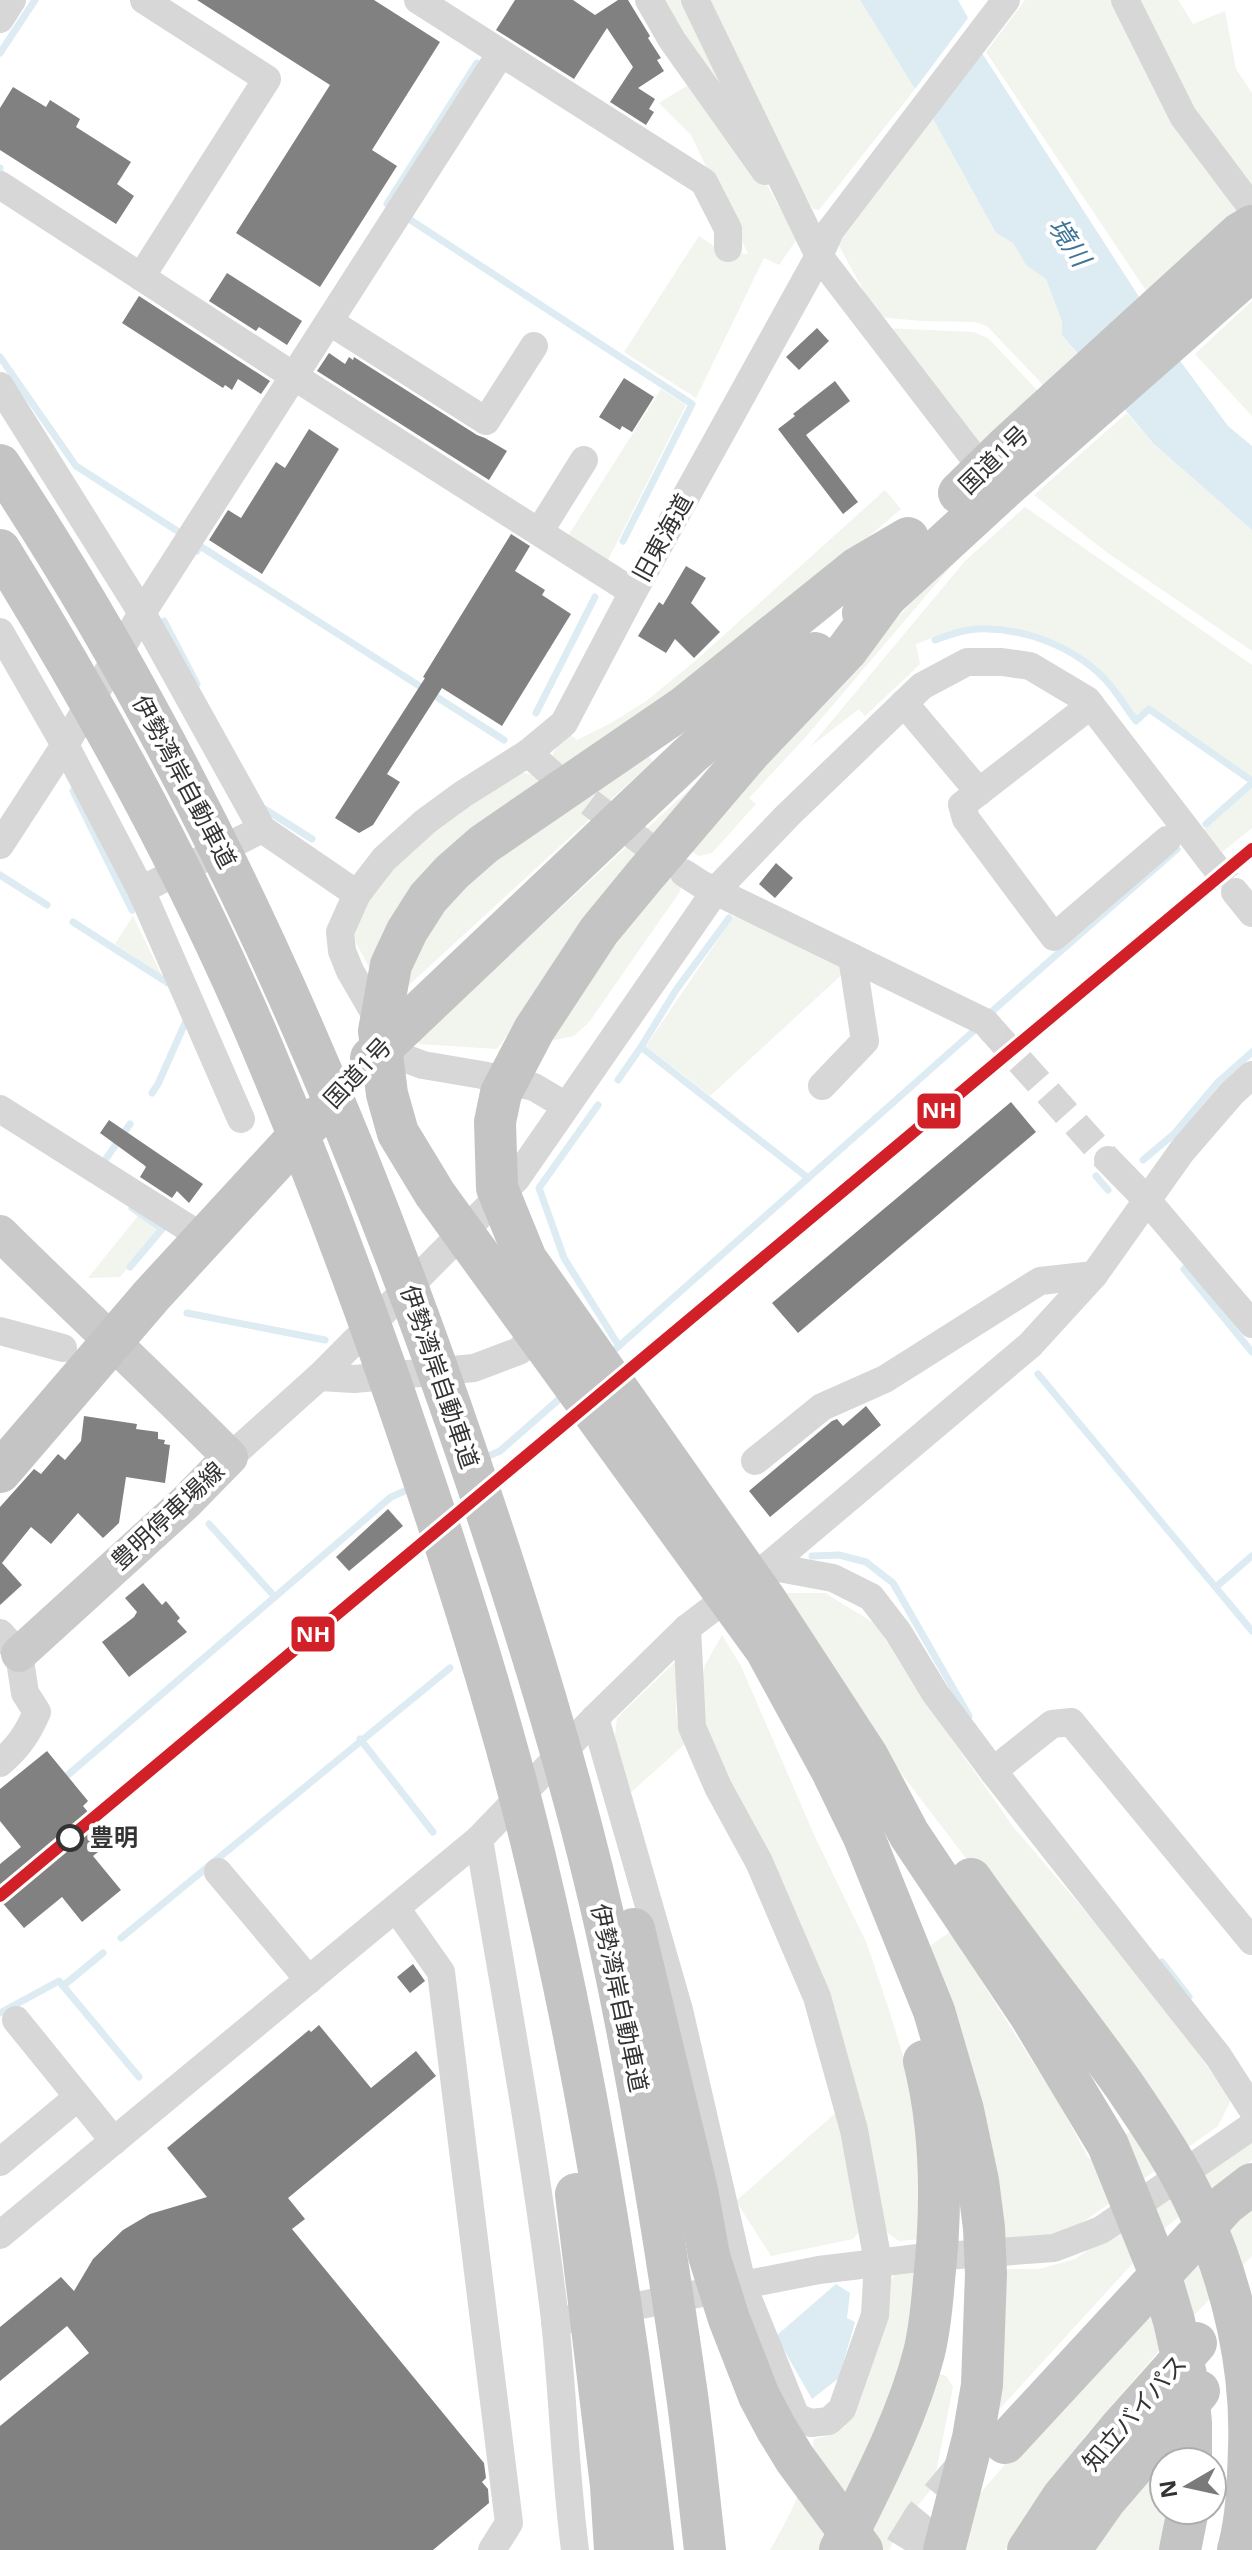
<svg xmlns="http://www.w3.org/2000/svg" width="1252" height="2550" font-family="'Open Sans','Noto Sans JP',sans-serif">
	<style>
		.green { fill: #f1f5ed }
		.water { fill: #ddebf3 }
		.lines { fill: none; stroke-linecap: round; stroke-linejoin: round }
		.stream { stroke: #ddebf3; stroke-width: 7 }
		.building { fill: #818181 }
		.minor-tunnel { stroke: #d6d6d6; stroke-width: 28; stroke-dasharray: 28 14; stroke-linecap: butt }
		.highway-tunnel { stroke: #d6d6d6; stroke-width: 42; stroke-dasharray: 42 21; stroke-linecap: butt }
		.minor { stroke: #d7d7d7; stroke-width: 28 }
		.major { stroke: #cacaca; stroke-width: 36 }
		.highway { stroke: #c4c4c4; stroke-width: 42 }
		.rail-1-casing { stroke: #fff; stroke-width: 18 }
		.rail-1 { stroke: #d12027; stroke-width: 12 }
		.stop-dot { fill: #fff; stroke: #333; stroke-width: 4 }
		.labels { text-anchor: middle; stroke-width: 8; stroke-linejoin: round; paint-order: stroke }
		.street-label { font-size: 24px; fill: #333; stroke: #fff }
		.stop-label { font-size: 24px; font-weight: bold; fill: #333; stroke: #fff; text-anchor: start }
		.water-label { font-size: 26px; font-style: italic; fill: #3f7597; stroke: #fff }
		.line-badge { stroke: #fff; stroke-width: 3 }
		.badge-label { font-size: 22px; text-anchor: middle; font-weight: bold; fill: #fff }
	</style>
	<rect width="100%" height="100%" fill="#fff"/>
	<g class="green">
		<polygon points="661,0 686,0 773,171"/>
		<polygon points="709,0 860,0 915,89 819,210 813,209 773,142"/>
		<polygon points="1025,0 1112,0 1173,119 1237,212 1147,292 986,52"/>
		<polygon points="1137,0 1178,0 1193,24 1225,11 1236,69 1252,93 1252,187 1188,104"/>
		<polygon points="693,82 764,180 797,239 779,265 764,258 696,398 624,352 699,236 721,251 748,254 691,135 659,103"/>
		<polygon points="933,119 996,233 1013,243 1026,265 1046,279 1062,323 1062,335 1077,354 1044,386 987,326 975,322 922,321 878,317 838,244"/>
		<polygon points="1252,301 1252,416 1195,354"/>
		<polygon points="884,328 973,332 988,338 1038,391 979,444"/>
		<polygon points="661,389 686,405 607,562 566,539"/>
		<polygon points="1127,413 1154,444 1252,530 1252,651 1105,551 1034,495"/>
		<polygon points="885,490 901,509 701,680 561,773 551,758 559,742 570,734 577,740 611,723 645,702 694,662"/>
		<path d="M1025 507 1252 665V779L1150 706 1136 718C1128 706 1121 692 1111 681 1080 645 1025 623 976 627 956 628 936 637 916 644L920 664 865 716 859 709 810 747 965 561Z"/>
		<polygon points="951,561 953,564 804,739 749,798 756,804 712,853 699,856 688,849 761,762"/>
		<polygon points="731,751 547,980 497,1049 419,1044 418,1039"/>
		<polygon points="647,754 653,761 409,985 403,983 418,942 449,898 488,860"/>
		<polygon points="518,772 535,775 545,783 371,971 356,943 352,927 394,862 504,778"/>
		<polygon points="1252,786 1252,828 1222,852 1204,830"/>
		<polygon points="675,863 683,881 679,893 589,1022 574,1036 545,1042 586,977"/>
		<polygon points="133,916 162,976 115,944"/>
		<polygon points="734,916 849,968 710,1096 646,1046"/>
		<polygon points="138,1216 159,1230 120,1277 88,1278"/>
		<polygon points="768,1593 825,1593 877,1625 911,1681 1014,1828 1156,1994 1231,2100 1218,2126 1076,2227 1031,2240 993,2240 918,1954 950,1932 1057,2100 1089,2159 1152,2117 1048,1966 821,1668"/>
		<polygon points="722,1635 741,1666 815,1837 867,1944 890,2013 912,2085 921,2165 921,2239 899,2241 883,2230 871,2156 716,1761 703,1717 699,1690 705,1665"/>
		<path d="M674 1663 683 1669C675 1700 671 1713 686 1743L629 1794 614 1743 617 1718Z"/>
		<polygon points="839,2110 861,2229 853,2239 771,2256 736,2201"/>
		<polygon points="1252,2136 1252,2160 1165,2228 983,2427 995,2269 1039,2269 1075,2259"/>
		<polygon points="1252,2198 1252,2256 1158,2352 1085,2436 1005,2550 955,2550 966,2510 1007,2462"/>
		<path d="M900 2270H919C916 2286 915 2303 912 2319 896 2394 854 2482 819 2550H770C792 2512 807 2483 814 2439L835 2434 845 2426 881 2331 891 2279Z"/>
		<polygon points="933,2372 946,2376 953,2387 933,2487 901,2526 889,2550 848,2550"/>
		<polygon points="1170,2446 1171,2462 1164,2462 1164,2510 1170,2510 1165,2550 1091,2550"/>
	</g>
	<g class="water">
		<polygon points="860,0 958,0 968,18 915,89"/>
		<polygon points="982,53 1181,362 1228,426 1252,446 1252,530 1154,444 1062,335 1062,322 1046,279 1026,265 1013,243 996,233 933,119"/>
		<polygon points="836,2284 850,2293 847,2318 855,2322 839,2378 812,2399 776,2336"/>
	</g>
	<g class="lines">
		<g class="stream">
			<polyline points="0,53 35,0"/>
			<polyline points="0,168 0,171"/>
			<polyline points="391,207 387,204 477,63"/>
			<polyline points="409,219 692,404 623,541"/>
			<polyline points="0,357 76,466 182,534"/>
			<polyline points="197,551 200,546 504,740"/>
			<polyline points="164,621 197,684"/>
			<path d="M935 640C948 635 962 630 977 629 1025 627 1079 648 1110 685 1119 696 1127 709 1136 721L1149 709 1252 781"/>
			<polyline points="536,713 595,597"/>
			<polyline points="73,791 132,910"/>
			<polyline points="263,808 312,839"/>
			<polyline points="1206,824 1252,783"/>
			<polyline points="0,875 47,905"/>
			<polyline points="729,918 676,990 641,1047 808,1178"/>
			<polyline points="73,922 168,983"/>
			<polyline points="989,1014 1177,849"/>
			<polyline points="618,1080 641,1047"/>
			<polyline points="152,1093 158,1084 186,1021"/>
			<polyline points="598,1105 539,1188 564,1258 619,1346"/>
			<polyline points="1143,1160 1174,1134 1218,1082 1252,1052"/>
			<polyline points="103,1163 130,1124"/>
			<polyline points="1096,1176 1108,1190"/>
			<polyline points="130,1267 162,1229 132,1208"/>
			<polyline points="1184,1269 1252,1352"/>
			<polyline points="187,1313 325,1340"/>
			<polyline points="610,1354 976,1029"/>
			<polyline points="1038,1374 1252,1631"/>
			<polyline points="484,1458 500,1451 565,1394"/>
			<polyline points="209,1524 275,1597"/>
			<polyline points="812,1556 839,1555 866,1562 893,1583 969,1716"/>
			<polyline points="1216,1587 1252,1556"/>
			<polyline points="360,1739 433,1832"/>
			<polyline points="61,1781 391,1497 414,1487"/>
			<polyline points="121,1938 450,1668"/>
			<polyline points="1162,1962 1189,1997"/>
			<polyline points="63,1986 103,1953"/>
			<polyline points="0,2013 59,1981 139,2077"/>
		</g>
	</g>
	<g class="building">
		<polygon points="197,0 374,0 440,42 372,150 397,166 320,287 236,233 330,85"/>
		<polygon points="515,0 573,0 595,15 618,0 628,0 650,36 648,38 661,58 657,60 664,71 638,88 655,99 649,109 654,112 646,125 610,102 633,67 607,28 574,79 496,30"/>
		<polygon points="13,87 46,107 50,100 80,119 76,127 131,162 117,184 134,196 116,224 0,150 0,108"/>
		<polygon points="227,273 302,321 287,345 259,327 256,331 209,301"/>
		<polygon points="139,296 270,381 261,394 238,379 232,390 225,385 223,388 122,323"/>
		<polygon points="817,328 829,341 799,370 786,357"/>
		<polygon points="329,353 345,364 349,357 353,360 354,357 477,435 485,438 507,451 489,480 317,371"/>
		<polygon points="624,378 654,397 632,432 622,426 620,430 599,417"/>
		<polygon points="835,381 850,401 806,435 858,502 843,514 778,429 795,416 793,414"/>
		<polygon points="309,429 339,449 262,574 209,540 228,510 241,518 276,462 285,468"/>
		<polygon points="511,534 530,546 515,571 545,590 542,595 571,614 502,726 442,688 387,774 400,782 373,825 359,833 335,818 425,678 423,677"/>
		<polygon points="686,566 706,578 691,603 720,632 694,658 675,639 666,653 638,636 659,602 663,605"/>
		<polygon points="776,863 793,878 775,898 759,884"/>
		<polygon points="1011,1102 1036,1132 798,1333 772,1303"/>
		<polygon points="109,1120 203,1184 189,1203 177,1191 172,1198 140,1177 146,1167 144,1165 100,1133"/>
		<polygon points="866,1406 881,1425 770,1517 749,1491 832,1421 837,1419 843,1426"/>
		<polygon points="84,1416 137,1424 136,1429 158,1432 158,1439 165,1440 164,1444 170,1445 165,1483 126,1477 119,1523 103,1538 78,1513 51,1544 31,1527 2,1563 22,1585 0,1605 0,1507 34,1469 41,1474 58,1454 65,1460 81,1441"/>
		<polygon points="388,1509 403,1526 349,1571 336,1557"/>
		<polygon points="143,1583 162,1605 166,1601 180,1618 177,1621 187,1632 129,1677 102,1642 134,1617 137,1612 125,1598"/>
		<polygon points="47,1751 88,1801 83,1806 112,1841 93,1856 121,1890 82,1922 62,1897 24,1928 0,1900 0,1864 21,1847 0,1821 0,1789"/>
		<polygon points="413,1964 425,1981 410,1993 397,1977"/>
		<polygon points="319,2025 371,2088 416,2051 436,2076 288,2198 305,2219 292,2229 484,2463 486,2478 482,2482 488,2489 489,2503 433,2550 0,2550 0,2426 89,2353 67,2326 0,2381 0,2327 61,2277 74,2291 93,2259 123,2230 150,2214 207,2197 167,2148 309,2030 311,2032"/>
	</g>
	<g class="lines">
		<g class="minor-tunnel">
			<polyline points="556,777 673,865"/>
			<polyline points="1210,860 1235,892"/>
			<polyline points="992,1030 1108,1160"/>
		</g>
		<polyline class="highway-tunnel" points="905,2550 924,2519 969,2465"/>
		<g class="minor">
			<polyline points="418,0 704,182 728,229 728,248"/>
			<polyline points="649,0 672,40 765,171"/>
			<polyline points="695,0 819,256 984,471"/>
			<polyline points="1125,0 1183,116 1252,208"/>
			<polyline points="0,19 12,0"/>
			<polyline points="0,185 295,377 633,592"/>
			<polyline points="141,277 267,79 144,0"/>
			<polyline points="330,322 486,421 534,346"/>
			<polyline points="0,386 142,613 262,829 357,894"/>
			<polyline points="539,532 584,460"/>
			<polyline points="0,632 65,745 141,890 241,1119"/>
			<polyline points="904,703 979,792"/>
			<polyline points="1091,705 962,805 966,819 1054,937 1167,840"/>
			<polyline points="528,753 552,774"/>
			<polyline points="0,845 65,745 142,613 501,53"/>
			<polyline points="684,873 701,884 985,1022 992,1030"/>
			<polyline points="141,890 262,829"/>
			<polyline points="1235,892 1252,913"/>
			<polyline points="822,1086 865,1041 852,957"/>
			<polyline points="566,1106 534,1087 482,1075 423,1065 404,1058 389,1038 350,971 342,951 340,932 357,894 384,859 426,821 463,794 528,753 564,723 633,592 819,256 830,231 1006,0"/>
			<polyline points="0,1109 204,1238"/>
			<polyline points="1108,1160 1146,1199 1252,1324"/>
			<polyline points="0,1331 63,1348"/>
			<polyline points="319,1377 354,1379 474,1368 519,1351 547,1323"/>
			<polyline points="230,1457 319,1377 516,1179 716,890 788,815 922,686 967,662 1002,662 1030,666 1087,700 1210,860"/>
			<polyline points="755,1461 822,1407 885,1379 1040,1281 1094,1275"/>
			<polyline points="768,1566 833,1578 871,1597 898,1632 935,1693 993,1771 1218,2056 1252,2109"/>
			<path d="M0 1633 19 1654 25 1693 37 1712C28 1733 18 1748 0 1763"/>
			<polyline points="595,1718 679,2010 742,2284 796,2417 811,2423 829,2421 842,2409 875,2315 878,2262 854,2130 817,1997 759,1862 718,1787 692,1727 687,1628"/>
			<polyline points="993,1771 1052,1724 1071,1722 1252,1941"/>
			<path d="M479 1839C506 1999 536 2159 555 2320 563 2396 565 2473 575 2550"/>
			<polyline points="218,1872 309,1980"/>
			<polyline points="396,1908 441,1972 509,2523 492,2550"/>
			<polyline points="16,2020 114,2141"/>
			<polyline points="0,2162 78,2097"/>
			<polyline points="0,2235 479,1839 595,1718 687,1628 768,1566 1030,1345 1094,1275 1182,1151 1232,1093 1252,1075"/>
			<polyline points="555,2322 819,2270 918,2258 1054,2248 1101,2230 1252,2126"/>
		</g>
		<path class="major" d="M0 1233C76 1308 155 1381 230 1457L186 1502 19 1654"/>
		<g class="highway">
			<path d="M0 465C202 770 348 1106 466 1451 522 1616 575 1784 612 1955 643 2100 666 2248 687 2395 694 2446 699 2498 705 2550"/>
			<polyline points="959,493 1007,446 1239,234 1252,226"/>
			<polyline points="908,538 857,568 684,707 484,844 452,872 428,898 407,931 391,965 379,1031 387,1094 398,1133 435,1194 766,1650 832,1771 863,1835 934,2011 963,2110 978,2181 984,2228 986,2274 982,2385 973,2438 944,2550"/>
			<path d="M0 550C99 710 190 876 263 1049 318 1180 368 1314 413 1448 459 1583 502 1719 535 1857 590 2085 626 2317 653 2550"/>
			<polyline points="886,597 847,650 751,751 646,874 599,931 534,1030 501,1093 495,1122 497,1188 526,1259 765,1599 868,1757 909,1834 1030,2015 1108,2145 1160,2274 1174,2321 1186,2375 1191,2423 1191,2462"/>
			<polyline points="863,613 886,597 1009,484 1252,270"/>
			<polyline points="371,1058 689,756 747,705 815,653"/>
			<polyline points="0,1472 152,1295 315,1118"/>
			<path d="M971 1879C1021 1950 1076 2017 1126 2088 1153 2128 1181 2169 1200 2213 1233 2285 1252 2369 1249 2448 1248 2481 1247 2518 1238 2550"/>
			<polyline points="634,1929 697,2190 709,2256 729,2319 759,2396 776,2428 795,2459 862,2550"/>
			<polyline points="576,2194 611,2486 615,2550"/>
			<polyline points="1005,2443 1226,2204 1252,2184"/>
			<path d="M840 2550C871 2486 906 2422 924 2353 930 2329 932 2305 934 2280 942 2208 942 2133 924 2061"/>
			<polyline points="1028,2550 1062,2498 1121,2427 1196,2343"/>
			<polyline points="1070,2550 1106,2499 1199,2391"/>
			<polyline points="1180,2550 1188,2510"/>
		</g>
		<defs>
			<polyline id="rail-1" points="0,1896 1252,849"/>
		</defs>
		<use href="#rail-1" class="rail-1-casing"/>
		<use href="#rail-1" class="rail-1"/>
	</g>
	<circle class="stop-dot" cx="70" cy="1838" r="12"/>
	<g class="labels">
		<g class="street-label">
			<text transform="translate(994 460) rotate(-44)" y="8">国道1号</text>
			<text transform="translate(663 538) rotate(-61)" y="8">旧東海道</text>
			<text transform="translate(184 782) rotate(62)" y="8">伊勢湾岸自動車道</text>
			<text transform="translate(358 1073) rotate(-47)" y="8">国道1号</text>
			<text transform="translate(439 1377) rotate(71)" y="8">伊勢湾岸自動車道</text>
			<text transform="translate(168 1516) rotate(-43)" y="8">豊明停車場線</text>
			<text transform="translate(619 1998) rotate(78)" y="8">伊勢湾岸自動車道</text>
			<text transform="translate(1135 2413) rotate(-49)" y="8">知立バイパス</text>
		</g>
		<g class="stop-label">
			<text x="90" y="1846">豊明</text>
		</g>
		<g class="water-label">
			<text transform="translate(1069 242) rotate(56)" y="9">境川</text>
		</g>
	</g>
	<g class="line-badge">
		<rect x="916" y="1092" width="46" height="38" rx="8" fill="#d12027"/>
		<rect x="290" y="1615" width="46" height="38" rx="8" fill="#d12027"/>
	</g>
	<g class="badge-label">
		<text x="939" y="1118">NH</text>
		<text x="313" y="1642">NH</text>
	</g>
	<g transform="translate(1188 2486) rotate(261)"><circle r="38" fill="#ffffff" stroke="#adadad" stroke-width="2"/>
	<path d="M0-6L14 30L0 20L-14 30Z" fill="#7a7a7a"/>
	<text y="-12" font-size="22" font-weight="bold" text-anchor="middle" fill="#333333">N</text>
	</g>
</svg>
